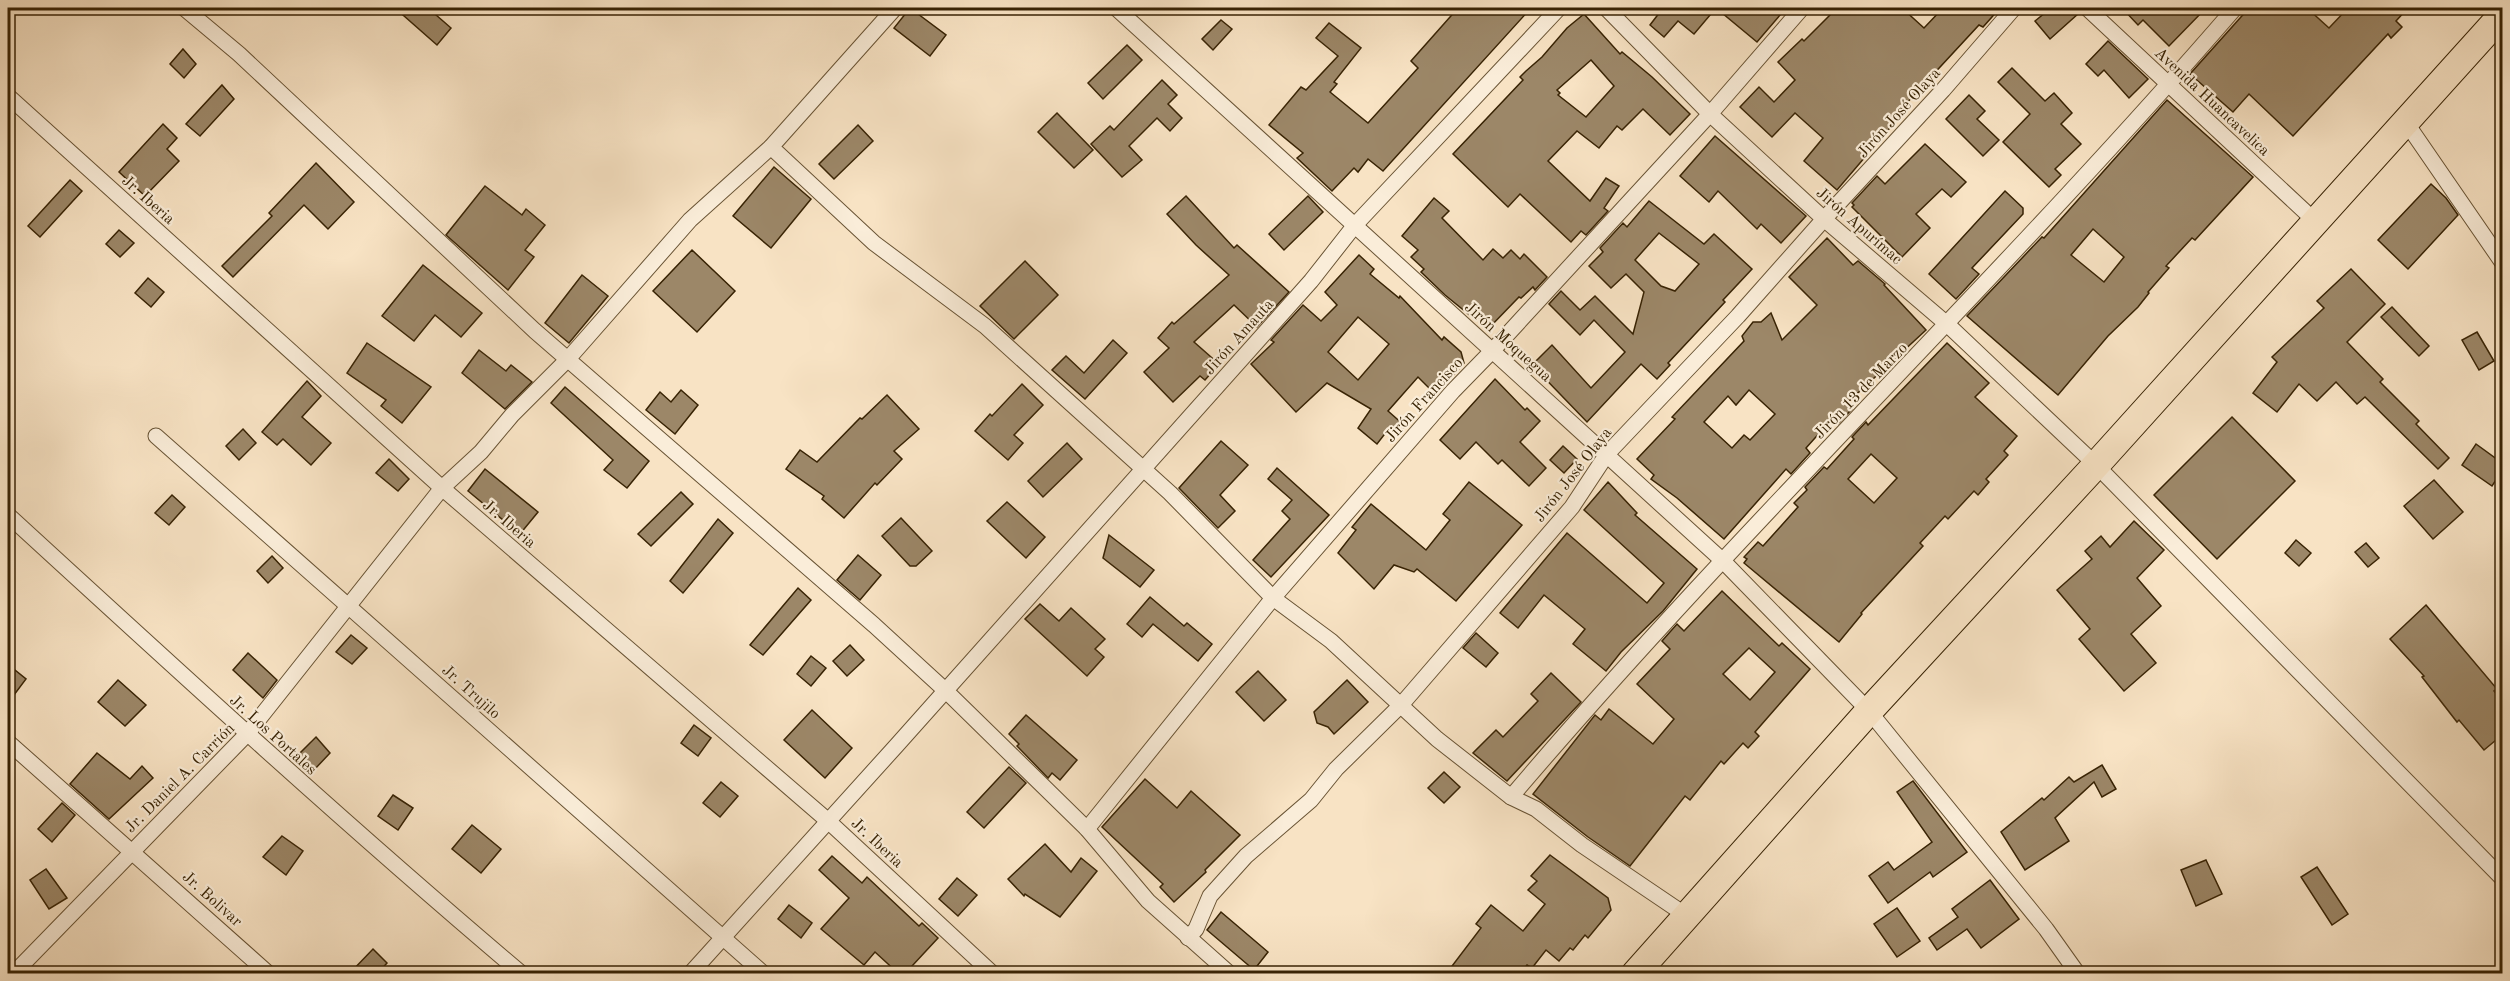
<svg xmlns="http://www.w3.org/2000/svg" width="2510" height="981" font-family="'Old Standard TT',serif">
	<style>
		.building { fill: #9c8768; stroke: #382304; stroke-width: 1.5; fill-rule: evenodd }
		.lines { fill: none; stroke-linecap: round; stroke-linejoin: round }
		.street-casing { stroke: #685334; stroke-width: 17 }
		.highway-casing { stroke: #382304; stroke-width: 29 }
		.street { stroke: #faedd9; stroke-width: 15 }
		.highway { stroke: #f8e3c4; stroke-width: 27 }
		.labels { text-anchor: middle; stroke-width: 4.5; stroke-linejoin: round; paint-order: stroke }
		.street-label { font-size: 16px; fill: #382304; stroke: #faedd9 }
	</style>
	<rect width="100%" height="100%" fill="#f8e3c4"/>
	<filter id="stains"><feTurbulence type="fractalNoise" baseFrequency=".00333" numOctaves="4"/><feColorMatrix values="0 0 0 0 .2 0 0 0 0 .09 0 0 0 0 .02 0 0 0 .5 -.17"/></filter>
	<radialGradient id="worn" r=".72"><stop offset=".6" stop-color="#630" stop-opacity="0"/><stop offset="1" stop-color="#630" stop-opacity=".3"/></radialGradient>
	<g class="building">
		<polygon points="395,8 428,8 451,28 437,45"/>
		<polygon points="910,8 946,35 930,56 894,28"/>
		<polygon points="1458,8 1531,8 1383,171 1368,159 1358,172 1354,168 1332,191 1297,158 1303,153 1269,125 1301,87 1306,90 1338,56 1316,38 1329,23 1361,48 1334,82 1337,84 1330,92 1368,123 1418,68 1411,61"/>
		<polygon points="1663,8 1716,8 1694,34 1678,21 1664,37 1650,25"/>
		<polygon points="1716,8 1786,8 1757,42"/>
		<polygon points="1837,8 1902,8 1924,28 1943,8 2000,8 1983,27 1979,25 1891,120 1894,123 1837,190 1804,161 1823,138 1795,113 1772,137 1740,107 1759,87 1774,102 1795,80 1778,62 1802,39 1804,41"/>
		<polygon points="2051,8 2077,8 2079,13 2050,39 2035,21"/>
		<polygon points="2122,8 2206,8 2169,46 2143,20 2138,25"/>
		<polygon points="2249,8 2307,8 2329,28 2348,8 2408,8 2396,21 2402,27 2391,38 2388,34 2293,136 2249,94 2233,112 2190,74"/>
		<path d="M1584 14 1620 54 1622 52 1652 77 1690 114 1670 135 1643 109 1622 130 1617 126 1599 148 1577 131 1548 161 1590 201 1606 178 1619 186 1604 208 1608 211 1586 235 1581 231 1571 242 1520 194 1508 207 1453 154 1523 80 1520 77 1526 71 1542 57 1567 28ZM1591 60 1614 86 1586 117 1558 95 1560 93 1557 90Z"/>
		<polygon points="1221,20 1232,29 1213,50 1202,39"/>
		<polygon points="2108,41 2148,79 2129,98 2104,70 2098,76 2086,64"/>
		<polygon points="1127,45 1142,60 1103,99 1088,83"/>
		<polygon points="183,49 196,64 184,78 170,64"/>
		<polygon points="2012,68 2045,101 2054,93 2072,113 2061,124 2081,144 2055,169 2061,175 2049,187 2003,142 2030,114 1998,82"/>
		<polygon points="1162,80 1177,95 1168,104 1182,118 1170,131 1157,118 1129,146 1142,160 1122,177 1091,144 1110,126 1114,130"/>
		<polygon points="222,85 234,99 200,136 186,124"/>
		<polygon points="1969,95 1985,111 1977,119 1999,140 1983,156 1946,119"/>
		<path d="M2167 100 2253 177 2195 240 2192 238 2166 266 2169 268 2148 292 2149 293 2138 307 2108 336 2058 395 1967 316 2042 237 2044 238ZM2093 229 2124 257 2104 282 2071 255Z"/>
		<polygon points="1057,113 1093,150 1074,168 1038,132"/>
		<polygon points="163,124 177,138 167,149 179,161 145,196 119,172"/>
		<polygon points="858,125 873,141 834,179 819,164"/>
		<polygon points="1715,136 1806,216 1781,243 1761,224 1757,229 1718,191 1709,202 1680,176"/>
		<polygon points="1925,144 1966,182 1951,197 1942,189 1916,214 1930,228 1902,257 1852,207 1854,205 1852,203 1877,176 1885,184"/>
		<polygon points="316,163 354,202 328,229 304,205 233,277 222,266 272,216 269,213"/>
		<polygon points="774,167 811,199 771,248 733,216"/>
		<polygon points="70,180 82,191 40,237 28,226"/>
		<polygon points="2431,184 2446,198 2458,215 2408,269 2378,240"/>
		<polygon points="485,186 522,215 526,209 545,225 525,250 534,257 508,290 446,235"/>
		<polygon points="2005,191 2023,208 2023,214 1972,268 1979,274 1956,299 1929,274"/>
		<polygon points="1186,196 1234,248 1237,245 1289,292 1257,327 1234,305 1194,342 1219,364 1205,380 1200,376 1173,402 1144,372 1169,348 1158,338 1172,322 1174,324 1229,275 1196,245 1167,214"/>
		<polygon points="1308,196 1323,212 1284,250 1269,234"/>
		<polygon points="1434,198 1449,211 1442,218 1483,260 1493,249 1503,258 1511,250 1520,259 1524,254 1547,277 1535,290 1533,287 1521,298 1519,297 1489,328 1475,314 1472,317 1445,295 1421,272 1424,269 1411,257 1418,250 1402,236"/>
		<path d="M1649 201 1704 244 1714 234 1752 269 1723 300 1725 302 1668 363 1670 365 1657 379 1641 364 1587 422 1532 365 1552 345 1591 388 1625 352 1594 320 1580 335 1549 304 1561 291 1580 310 1595 296 1633 334 1644 292 1626 274 1611 288 1589 266 1603 252 1600 248 1623 223 1627 227ZM1659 233 1699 264 1675 291 1661 286 1635 260Z"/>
		<polygon points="119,230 134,243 120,257 106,244"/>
		<path d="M1827 238 1853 265 1858 261 1885 284 1884 285 1926 330 1846 404 1852 409 1838 424 1832 419 1806 448 1810 453 1791 474 1786 469 1724 539 1677 498 1651 479 1654 475 1637 459 1675 419 1672 417 1744 341 1742 336 1753 322H1761L1771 313 1782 340 1817 305 1789 277ZM1749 390 1775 414 1750 440 1744 435 1732 448 1704 422 1728 396 1736 405Z"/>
		<polygon points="692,250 735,291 697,332 653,291"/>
		<path d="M1359 255 1374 269 1370 274 1399 298 1400 296 1442 340 1444 337 1461 352 1464 363 1436 395 1418 377 1388 411 1405 426 1395 438 1387 431 1377 444 1358 428 1371 409 1327 383 1296 412 1251 364 1274 342 1271 340 1303 305 1321 321 1337 305 1325 292ZM1358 317 1389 344 1358 380 1328 352Z"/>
		<polygon points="1025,261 1058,295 1014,339 980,306"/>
		<polygon points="423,265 482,313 461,337 435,315 414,341 382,316"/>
		<polygon points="2351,269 2385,304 2347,342 2383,379 2380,382 2419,421 2416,424 2449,458 2438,469 2365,397 2357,404 2336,382 2317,401 2299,384 2277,412 2253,393 2277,362 2272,357 2324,308 2317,301"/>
		<polygon points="582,275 608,296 569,343 545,323"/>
		<polygon points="148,278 164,292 151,307 135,293"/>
		<polygon points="2392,307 2429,346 2419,356 2381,317"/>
		<polygon points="2477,332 2494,361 2479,370 2462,340"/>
		<polygon points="1113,340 1127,353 1085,399 1052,370 1066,356 1084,373"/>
		<polygon points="367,343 431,387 402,423 381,406 386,400 347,373"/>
		<path d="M1947 343 1989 383 1975 397 2017 436 2004 451 2008 455 1986 479 1989 482 1978 495 1974 491 1948 519 1945 516 1920 543 1923 546 1861 613 1862 614 1839 642 1744 563 1747 559 1744 557 1758 542 1763 546 1798 507 1794 503 1807 490 1805 487 1824 467 1827 469 1854 439 1852 437 1866 422 1868 425ZM1871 454 1897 478 1874 503 1848 479Z"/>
		<polygon points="479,350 506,371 511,365 532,382 505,409 462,373"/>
		<polygon points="1495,379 1525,410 1527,408 1540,421 1520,442 1546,468 1529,486 1502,460 1498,464 1476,442 1460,459 1440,440"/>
		<polygon points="307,381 321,396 302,417 331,443 311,465 283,439 277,445 262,432"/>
		<polygon points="1022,384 1043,405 1014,435 1023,443 1008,460 975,431 990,414 992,416"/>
		<polygon points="565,387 649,461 627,488 604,470 613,460 551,403"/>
		<polygon points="681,390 698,405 675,434 646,410 660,392 671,402"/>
		<polygon points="887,395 919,429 894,451 902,459 877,485 875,483 844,518 822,499 824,496 786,469 800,450 817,462 860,418 862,419"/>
		<polygon points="2232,417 2295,481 2217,559 2154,495"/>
		<polygon points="243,429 256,443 239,460 226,446"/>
		<polygon points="1221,441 1248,465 1220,495 1235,511 1218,528 1179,488"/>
		<polygon points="1067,443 1082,459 1043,497 1028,481"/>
		<polygon points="2476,444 2502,463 2502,471 2492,486 2462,465"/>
		<polygon points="1563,446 1577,459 1564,473 1550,460"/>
		<polygon points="389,459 409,479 398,491 376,473"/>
		<polygon points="1277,468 1329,515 1271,577 1253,560 1290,519 1282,511 1292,500 1268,479"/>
		<polygon points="485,469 538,512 520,534 468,491"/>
		<polygon points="2434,480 2463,512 2433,539 2404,506"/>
		<polygon points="1469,482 1522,525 1456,601 1417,569 1414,572 1394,565 1374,589 1338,553 1356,530 1352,527 1371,504 1426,550 1450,520 1443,514"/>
		<polygon points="1608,482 1637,513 1635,515 1697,569 1663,611 1621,652 1606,671 1573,644 1585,629 1544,595 1518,628 1500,613 1567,533 1647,603 1664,583 1584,510"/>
		<polygon points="681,492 693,504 651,546 638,534"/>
		<polygon points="172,495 185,507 169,525 155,513"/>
		<polygon points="1007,502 1045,537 1026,558 987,521"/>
		<polygon points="901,518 932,551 916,566 910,566 882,536"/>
		<polygon points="718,519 733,533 683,593 670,581"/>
		<polygon points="2134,521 2164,550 2137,578 2161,606 2131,634 2156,663 2124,691 2079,639 2090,629 2057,590 2092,559 2085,551 2101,536 2110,547"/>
		<polygon points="1109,535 1154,570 1140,587 1103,558"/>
		<polygon points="2296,540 2311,553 2299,566 2285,553"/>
		<polygon points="2366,543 2379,558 2368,567 2355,552"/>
		<polygon points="858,555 881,575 860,600 837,580"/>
		<polygon points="272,556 283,568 268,583 257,571"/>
		<polygon points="798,588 811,600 763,655 750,645"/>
		<path d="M1722 591 1779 646 1782 643 1810 669 1755 732 1759 736 1748 748 1743 743 1724 764 1721 761 1690 800 1685 796 1630 866 1588 837 1533 794 1595 715 1601 720 1609 709 1653 744 1674 719 1637 684 1670 649 1662 641 1677 624 1684 631ZM1749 648 1775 672 1750 700 1723 674Z"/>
		<polygon points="1150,597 1184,626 1187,623 1212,644 1198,661 1153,624 1142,637 1127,624"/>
		<polygon points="1040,604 1059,621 1071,608 1105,639 1095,649 1104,657 1087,676 1025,619"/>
		<polygon points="2426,605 2497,689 2494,691 2502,701 2502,735 2484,750 2459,720 2457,722 2422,677 2424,676 2390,639"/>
		<polygon points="1476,633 1498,653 1486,667 1463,648"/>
		<polygon points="351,635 367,648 352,664 336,652"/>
		<polygon points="850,645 864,660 847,676 833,661"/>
		<polygon points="248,653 277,680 263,698 233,670"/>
		<polygon points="811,656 826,668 811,686 797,674"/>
		<polygon points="15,670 26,679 8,703 8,679"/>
		<polygon points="1258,671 1286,700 1264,721 1236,692"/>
		<polygon points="1551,673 1581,702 1507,781 1473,753 1496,730 1503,737 1538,701 1531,694"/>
		<polygon points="118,680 146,705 125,726 98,702"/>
		<polygon points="1347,680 1368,702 1334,734 1328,727 1317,723 1314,712"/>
		<polygon points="812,710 852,748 825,778 784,740"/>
		<polygon points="1026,715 1077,760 1060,780 1052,773 1048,778 1017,746 1019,744 1009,734"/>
		<polygon points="694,725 711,738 698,756 681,743"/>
		<polygon points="316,737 330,753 314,770 298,755"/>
		<polygon points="97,753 130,779 142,766 153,778 109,819 70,784"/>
		<polygon points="2102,765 2116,789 2102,797 2094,782 2055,818 2069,841 2025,870 2001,832 2042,798 2044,800 2069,777 2074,782"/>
		<polygon points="1009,767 1026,783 984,828 967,812"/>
		<polygon points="1444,772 1460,787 1444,803 1428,788"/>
		<polygon points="1145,779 1177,808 1191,791 1240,835 1205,870 1206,872 1174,902 1160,887 1163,884 1102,827"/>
		<polygon points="1913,781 1967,852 1933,877 1930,872 1888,903 1869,876 1888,862 1894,870 1932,842 1897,792"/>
		<polygon points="721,782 738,796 720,817 703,803"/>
		<polygon points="393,795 413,808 398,830 378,816"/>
		<polygon points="62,803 75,815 52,842 38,829"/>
		<polygon points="472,825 501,849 481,873 452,849"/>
		<polygon points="282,836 303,851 286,875 263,857"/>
		<polygon points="1045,844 1071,872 1081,858 1097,871 1060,917 1025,894 1024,896 1008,879"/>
		<polygon points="1550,855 1608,898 1611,910 1588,938 1585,935 1573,950 1570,948 1559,961 1546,950 1532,968 1527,965 1520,974 1446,974 1481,928 1476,924 1491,905 1523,931 1545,904 1528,890 1537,881 1531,876"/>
		<polygon points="832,856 862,883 867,877 919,926 922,923 938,938 912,966 919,974 899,974 875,952 864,965 821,929 849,898 819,870"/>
		<polygon points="2206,860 2222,894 2196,906 2181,870"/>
		<polygon points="2317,867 2348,914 2332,925 2301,877"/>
		<polygon points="46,869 67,898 49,909 30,880"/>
		<polygon points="957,878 977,895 958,916 939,899"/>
		<polygon points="1990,880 2019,919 1981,948 1967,929 1937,950 1929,938 1958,917 1952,909"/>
		<polygon points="789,905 812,923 801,938 778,919"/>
		<polygon points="1897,908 1920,941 1897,957 1874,924"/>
		<polygon points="1221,912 1268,952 1254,970 1207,930"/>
		<polygon points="373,949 387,963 377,974 349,974"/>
	</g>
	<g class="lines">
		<defs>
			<g id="street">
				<polyline points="184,8 239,54 535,331 874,625 946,691 1087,829 1148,901 1230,974"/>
				<polyline points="895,8 771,147 874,243 985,326 1170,493 1273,598 1331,641 1437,739 1511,797 1536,809 1582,845 1687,916"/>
				<polyline points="1116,8 1723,561 1869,711 2046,929 2078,974"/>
				<polyline points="1606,8 1710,114 1824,219 1948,325 2096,465 2502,878"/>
				<polyline points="2087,8 2315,221"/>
				<polyline points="8,96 442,488 827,820 993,974"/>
				<polyline points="2405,121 2502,262"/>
				<polyline points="156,436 764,974"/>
				<path d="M8 515C177 670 347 826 522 974"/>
				<polyline points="8,742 269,974"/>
				<path d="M1511 797C1742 525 2002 278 2235 8"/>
				<polyline points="1087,829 1273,598 1453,391 1493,350 1710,114 1802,8"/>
				<polyline points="1188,938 1196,929 1210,896 1246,856 1311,800 1336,769 1401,705 1572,507 1607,454 1738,316 1824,219 1943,90 2014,8"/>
				<polyline points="19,968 247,734 442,488 481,452 512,415 568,359 690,220 771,147"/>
				<polyline points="690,974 897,745 1311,281 1355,225 1559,8"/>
			</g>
			<polyline id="highway" points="1635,974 1869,711 2096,465 2502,15"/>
		</defs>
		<use href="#street" class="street-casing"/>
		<use href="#highway" class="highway-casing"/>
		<use href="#street" class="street"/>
		<use href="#highway" class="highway"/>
	</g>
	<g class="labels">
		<g class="street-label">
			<text transform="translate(2213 101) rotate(43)" y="6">Avenida Huancavelica</text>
			<text transform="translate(1898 112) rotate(-48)" y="6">Jirón José Olaya</text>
			<text transform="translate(149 199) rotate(42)" y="6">Jr. Iberia</text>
			<text transform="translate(1860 225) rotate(41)" y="6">Jirón Apurímac</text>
			<text transform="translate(1238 336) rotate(-48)" y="6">Jirón Amauta</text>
			<text transform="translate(1509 341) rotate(42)" y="6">Jirón Moquegua</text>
			<text transform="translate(1860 390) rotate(-46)" y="6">Jirón 13 de Marzo</text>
			<text transform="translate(1423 399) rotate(-48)" y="6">Jirón Francisco</text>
			<text transform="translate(1572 474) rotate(-52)" y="6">Jirón José Olaya</text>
			<text transform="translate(510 523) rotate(41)" y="6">Jr. Iberia</text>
			<text transform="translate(472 691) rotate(42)" y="6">Jr. Trujilo</text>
			<text transform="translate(274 734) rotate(42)" y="6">Jr. Los Portales</text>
			<text transform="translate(179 777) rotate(-45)" y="6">Jr. Daniel A. Carrión</text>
			<text transform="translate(878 842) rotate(43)" y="6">Jr. Iberia</text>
			<text transform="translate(213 898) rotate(42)" y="6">Jr. Bolivar</text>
		</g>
	</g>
	<rect width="2510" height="981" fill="none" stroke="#f8e3c4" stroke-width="30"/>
	<rect x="9" y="9" width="2492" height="963" fill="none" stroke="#382304" stroke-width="3"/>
	<rect x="15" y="15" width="2480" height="951" fill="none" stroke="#382304" stroke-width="1.5"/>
	<rect width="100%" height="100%" filter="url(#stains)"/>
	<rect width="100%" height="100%" fill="url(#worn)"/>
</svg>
